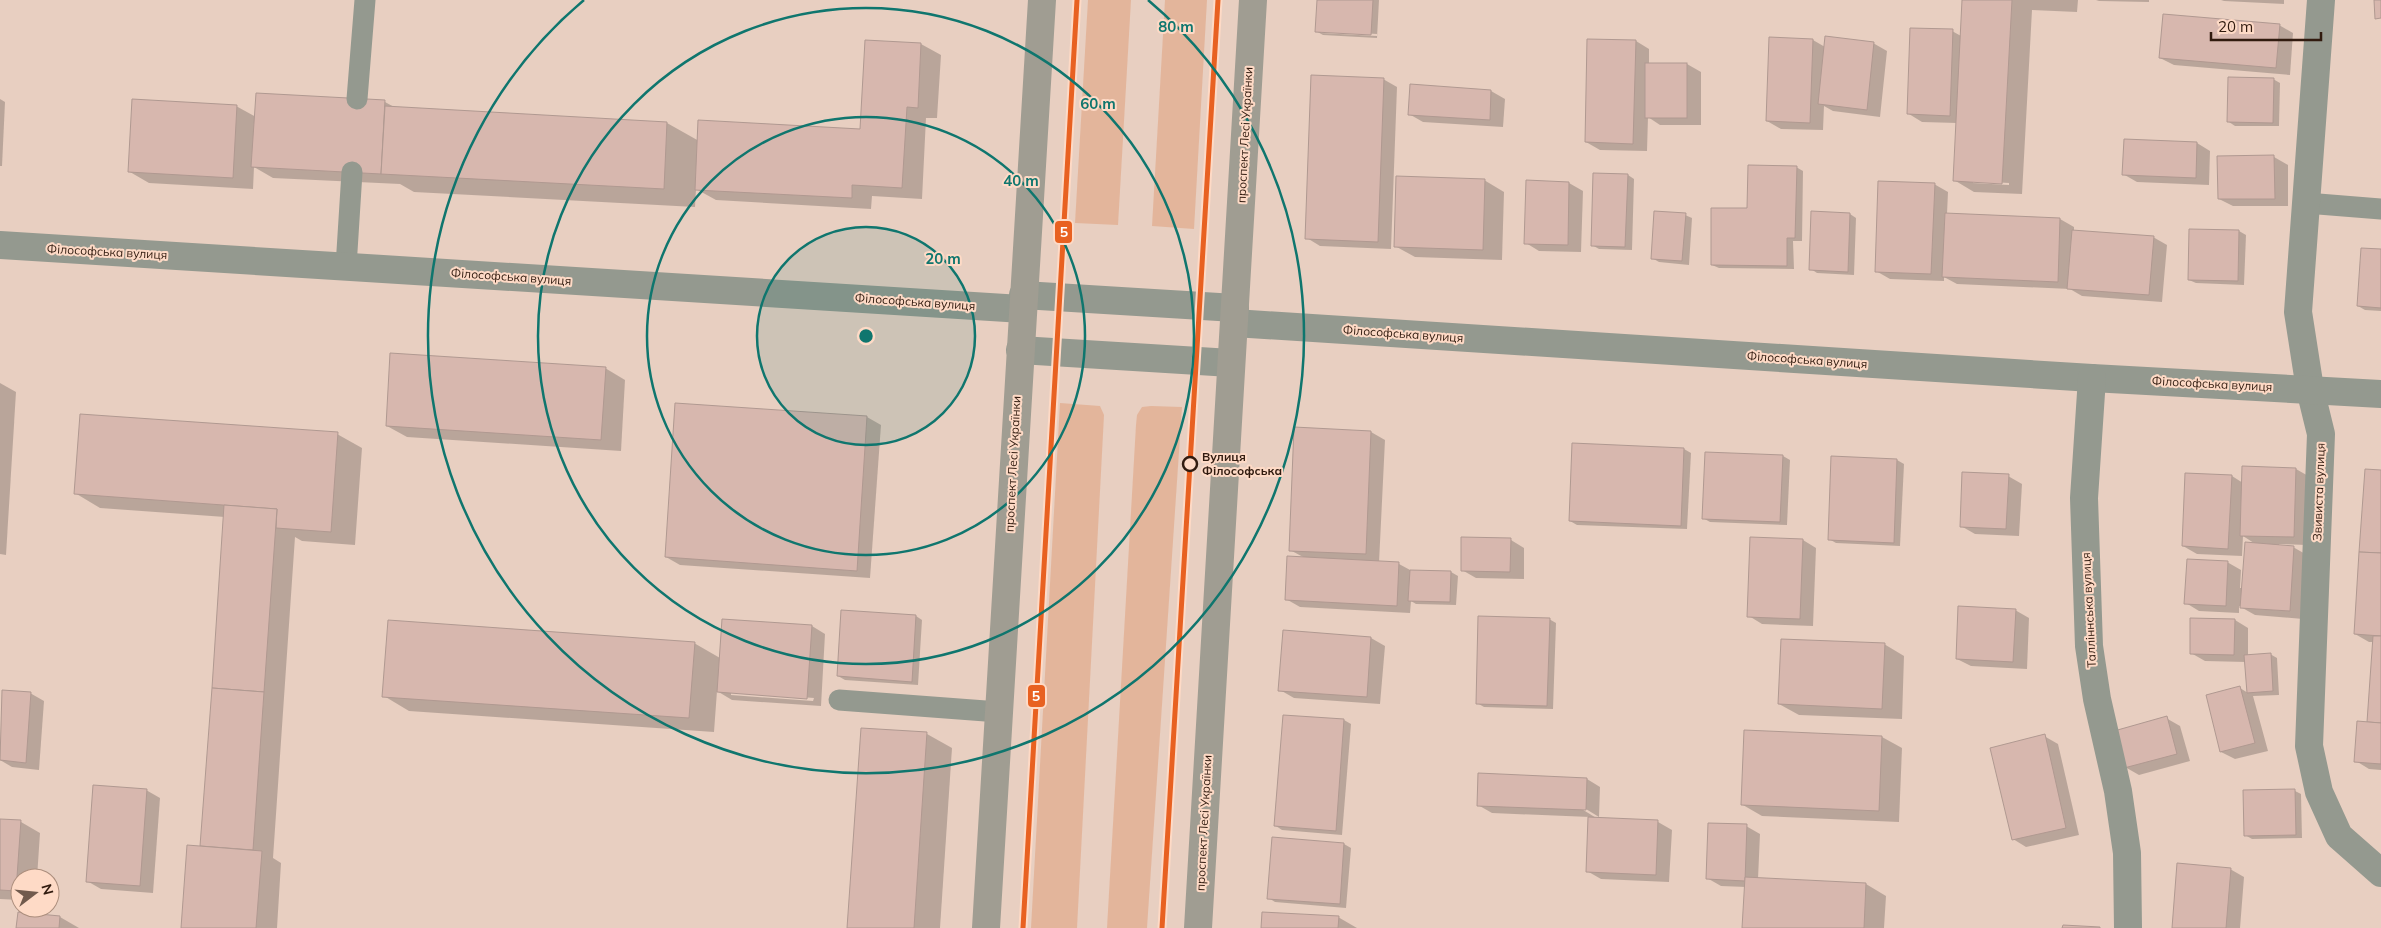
<svg xmlns="http://www.w3.org/2000/svg" width="2381" height="928" font-family="Mulish,sans-serif">
	<style>
		.green { fill: #e3b59b }
		.shadow { fill: #0003; fill-rule: evenodd }
		.building { fill: #d7b7ae; stroke: #b09991 }
		.lines { fill: none; stroke-linecap: round; stroke-linejoin: round }
		.lane { stroke: #94998f; stroke-width: 21 }
		.street { stroke: #94998f; stroke-width: 28 }
		.primary { stroke: #a09d92; stroke-width: 28 }
		.tram-1-casing { stroke: #fedac6; stroke-width: 9 }
		.tram-1 { stroke: #e86121; stroke-width: 5 }
		.ring { fill: none; stroke: #0f766e; stroke-width: 2.5 }
		.stop-dot { fill: #fedac6; stroke: #311b0f; stroke-width: 2.5 }
		.labels { text-anchor: middle; stroke-width: 4; stroke-linejoin: round; paint-order: stroke }
		.street-label { font-size: 12px; fill: #311b0f; stroke: #fedac6 }
		.stop-label { font-size: 12px; font-weight: bold; fill: #311b0f; stroke: #fedac6; text-anchor: start }
		.centre { fill: #0f766e; stroke: #fedac6; stroke-width: 2.5 }
		.ring-label { font-size: 15px; text-anchor: middle; font-weight: bold; fill: #0f766e; stroke: #fedac6; stroke-width: 4; stroke-linejoin: round; paint-order: stroke }
		.line-badge { stroke: #fedac6; stroke-width: 2 }
		.badge-label { font-size: 14px; text-anchor: middle; font-weight: bold; fill: #fff }
	</style>
	<rect width="100%" height="100%" fill="#e8cfc1"/>
	<g class="green">
		<polygon points="1088,0 1131,0 1118,225 1075,223"/>
		<polygon points="1165,0 1207,0 1194,229 1152,226"/>
		<polygon points="1060,403 1100,406 1104,415 1077,928 1031,928"/>
		<polygon points="1151,406 1182,407 1147,928 1107,928 1136,425 1137,415 1142,407"/>
	</g>
	<g class="shadow">
		<path d="M1318 0H1379L1377 38 1323 35 1316 31ZM1321 31 1377 34V36L1321 33Z"/>
		<path d="M1963 0H2078L2077 12 2032 10 2022 194 1974 192 1954 180 1957 123 1922 122 1909 114 1952 31 1961 36ZM1973 181 2009 183V185L1973 183Z"/>
		<polygon points="2096,0 2149,0 2149,2 2099,1"/>
		<polygon points="2221,0 2284,0 2284,4 2224,1"/>
		<polygon points="2279,25 2293,33 2290,75 2174,65 2160,58"/>
		<polygon points="1813,40 1825,47 1873,43 1887,51 1880,117 1833,111 1824,106 1823,130 1781,129 1767,121"/>
		<polygon points="1636,41 1649,49 1649,64 1687,64 1701,72 1701,125 1660,125 1648,117 1647,151 1600,150 1586,142"/>
		<polygon points="921,44 941,55 937,118 926,118 922,199 872,196 871,209 716,200 696,189 695,207 414,192 400,184 273,178 254,167 253,189 149,183 130,172 236,106 256,117 385,102 396,108 667,123 699,141 862,130"/>
		<polygon points="1383,79 1397,87 1391,249 1320,246 1307,238"/>
		<polygon points="2273,79 2280,83 2279,126 2235,126 2229,122"/>
		<polygon points="1491,91 1505,99 1503,127 1423,122 1409,114"/>
		<polygon points="0,99 5,102 2,166 0,166"/>
		<polygon points="2197,143 2210,151 2209,185 2137,182 2123,174"/>
		<polygon points="2274,157 2288,165 2288,206 2233,206 2219,199"/>
		<polygon points="1796,167 1803,171 1802,241 1793,241 1794,269 1719,268 1712,265 1748,210"/>
		<polygon points="1628,175 1634,179 1632,250 1599,249 1592,245"/>
		<polygon points="1484,180 1504,192 1502,260 1415,257 1395,246"/>
		<polygon points="1527,182 1569,183 1583,191 1581,252 1539,251 1526,243"/>
		<polygon points="1934,184 1948,192 1947,214 2060,219 2074,227 2074,231 2153,237 2167,245 2162,302 2082,296 2070,289 1957,284 1944,277 1944,281 1890,279 1876,271"/>
		<polygon points="1850,214 1856,218 1854,275 1817,273 1811,269"/>
		<polygon points="1685,215 1692,218 1689,265 1659,262 1652,258"/>
		<polygon points="2239,231 2246,235 2244,285 2196,283 2189,280"/>
		<polygon points="2381,250 2381,311 2365,310 2358,306"/>
		<polygon points="605,368 625,380 621,451 407,437 387,426"/>
		<polygon points="0,383 16,392 6,555 0,554"/>
		<polygon points="676,404 867,417 881,425 870,578 680,565 666,557"/>
		<polygon points="1371,432 1385,440 1379,563 1399,564 1412,571 1451,572 1458,576 1456,605 1416,604 1411,601 1410,613 1300,607 1286,599 1305,558 1290,550"/>
		<polygon points="337,434 362,448 355,545 302,541 295,537 273,858 281,863 277,928 182,928 202,847 225,517 100,508 75,493"/>
		<polygon points="1573,444 1684,449 1691,453 1687,529 1577,525 1570,521"/>
		<polygon points="1706,453 1783,456 1790,460 1787,525 1710,522 1703,518"/>
		<polygon points="1897,460 1904,464 1900,546 1836,543 1829,539"/>
		<polygon points="2296,469 2310,477 2307,545 2279,544 2279,546 2293,547 2307,555 2303,619 2255,615 2239,606 2239,613 2199,611 2186,603 2227,562 2241,570 2240,588 2243,588 2257,545 2243,536 2242,556 2197,554 2183,546 2232,476 2243,483"/>
		<polygon points="2381,472 2381,770 2369,769 2356,761 2368,723 2374,642 2369,642 2355,634"/>
		<polygon points="2008,476 2022,484 2019,536 1975,534 1961,526"/>
		<polygon points="1511,540 1524,548 1524,579 1476,578 1462,570"/>
		<polygon points="1803,540 1816,548 1813,626 1762,624 1749,616"/>
		<polygon points="2015,610 2029,618 2027,669 1971,666 1957,659"/>
		<polygon points="916,616 922,620 918,685 845,680 838,676"/>
		<polygon points="1549,619 1556,623 1553,709 1484,707 1477,703"/>
		<polygon points="2235,620 2248,628 2248,656 2270,654 2277,658 2279,695 2253,696 2268,751 2235,759 2221,752 2240,688 2248,693 2246,662 2205,661 2191,653"/>
		<path d="M812 626 825 634 821 706 732 700 717 691 714 732 409 711 384 696 694 643 720 658ZM731 692 814 698 813 701 731 695Z"/>
		<polygon points="1371,638 1385,646 1380,704 1294,698 1280,690"/>
		<polygon points="1884,644 1904,656 1902,719 1799,715 1779,704"/>
		<polygon points="4,691 30,693 44,701 39,770 12,767 0,760"/>
		<polygon points="1284,716 1344,720 1351,724 1342,835 1282,830 1276,826"/>
		<polygon points="2166,718 2180,726 2190,761 2139,775 2125,767"/>
		<polygon points="927,734 952,748 940,928 848,928"/>
		<polygon points="2044,736 2058,744 2079,835 2026,847 2013,839"/>
		<polygon points="1882,737 1902,748 1899,822 1762,816 1743,805"/>
		<polygon points="1587,779 1600,787 1599,817 1581,806 1580,808 1598,819 1658,822 1672,830 1669,882 1601,879 1587,871 1590,817 1492,813 1478,805"/>
		<polygon points="146,790 160,798 153,893 101,889 87,881"/>
		<polygon points="2295,791 2301,794 2302,838 2252,839 2245,835"/>
		<polygon points="0,820 21,822 40,833 37,878 20,878 20,900 0,899"/>
		<polygon points="1746,826 1760,834 1758,879 1866,884 1886,896 1884,928 1744,928 1746,887 1721,886 1707,878"/>
		<polygon points="1344,844 1351,848 1346,908 1275,902 1269,898"/>
		<polygon points="2230,869 2244,877 2240,928 2242,928 2173,928"/>
		<polygon points="60,917 79,928 18,928"/>
		<polygon points="1338,917 1357,928 1262,928"/>
	</g>
	<g class="building">
		<polygon points="1317,0 1373,0 1371,35 1315,32"/>
		<polygon points="1962,0 2012,0 2002,184 1953,181"/>
		<polygon points="2374,0 2381,0 2381,18 2375,19"/>
		<polygon points="2163,14 2280,24 2276,68 2159,58"/>
		<polygon points="1910,28 1953,29 1950,116 1907,114"/>
		<polygon points="1825,36 1874,42 1867,110 1818,104"/>
		<polygon points="1769,37 1813,39 1810,123 1766,121"/>
		<polygon points="1587,39 1636,40 1633,144 1585,142"/>
		<polygon points="865,40 921,43 918,108 907,107 902,188 852,185 852,198 695,190 698,120 860,129"/>
		<rect x="1645" y="63" width="42" height="55"/>
		<polygon points="1311,75 1384,78 1378,242 1305,239"/>
		<polygon points="2228,77 2274,78 2273,123 2227,122"/>
		<polygon points="1410,84 1491,90 1490,120 1408,115"/>
		<polygon points="256,93 385,100 381,174 251,167"/>
		<polygon points="132,99 237,105 233,178 128,172"/>
		<polygon points="385,106 667,122 664,189 381,174"/>
		<polygon points="2124,139 2197,142 2196,178 2122,175"/>
		<polygon points="2274,155 2275,199 2218,199 2217,156"/>
		<polygon points="1748,165 1797,166 1795,238 1787,238 1787,266 1711,265 1711,208 1747,208"/>
		<polygon points="1593,173 1628,174 1625,247 1591,246"/>
		<polygon points="1396,176 1485,179 1483,250 1394,247"/>
		<polygon points="1526,180 1569,182 1568,245 1524,244"/>
		<polygon points="1878,181 1935,183 1931,274 1875,272"/>
		<polygon points="1654,211 1686,213 1682,261 1651,259"/>
		<polygon points="1811,211 1850,213 1848,272 1809,270"/>
		<polygon points="1945,213 2060,218 2058,282 1942,277"/>
		<polygon points="2189,229 2239,230 2238,281 2188,280"/>
		<polygon points="2072,230 2154,236 2149,295 2067,289"/>
		<polygon points="2361,248 2381,249 2381,308 2357,306"/>
		<polygon points="390,353 606,367 601,440 386,426"/>
		<polygon points="675,403 867,416 857,571 665,557"/>
		<polygon points="80,414 338,432 331,532 276,528 277,509 74,494"/>
		<polygon points="1294,427 1371,431 1366,554 1289,551"/>
		<polygon points="1572,443 1684,448 1681,526 1569,521"/>
		<polygon points="1705,452 1783,455 1780,522 1702,519"/>
		<polygon points="1831,456 1897,459 1894,543 1828,540"/>
		<polygon points="2242,466 2296,468 2294,537 2240,536"/>
		<polygon points="2365,469 2381,470 2381,553 2359,552"/>
		<polygon points="1962,472 2009,474 2006,529 1960,527"/>
		<polygon points="2185,473 2232,475 2228,549 2182,546"/>
		<polygon points="224,505 277,509 264,692 212,688"/>
		<polygon points="1461,537 1511,538 1510,572 1461,571"/>
		<polygon points="1750,537 1803,539 1800,619 1747,617"/>
		<polygon points="2245,542 2294,546 2290,611 2240,608"/>
		<polygon points="2359,552 2381,553 2381,636 2354,634"/>
		<polygon points="1287,556 1399,562 1397,606 1285,600"/>
		<polygon points="2187,559 2228,561 2226,606 2184,604"/>
		<polygon points="1410,570 1451,571 1450,602 1408,601"/>
		<polygon points="1958,606 2016,609 2013,662 1956,659"/>
		<polygon points="841,610 916,615 912,682 837,676"/>
		<polygon points="1478,616 1550,618 1547,706 1476,704"/>
		<polygon points="2190,618 2235,619 2234,655 2190,654"/>
		<polygon points="722,619 812,625 807,699 717,692"/>
		<polygon points="388,620 695,642 689,718 382,697"/>
		<polygon points="1283,630 1371,637 1367,697 1278,691"/>
		<polygon points="2373,636 2381,636 2381,723 2367,722"/>
		<polygon points="1781,639 1885,643 1882,709 1778,704"/>
		<polygon points="2271,653 2273,691 2247,693 2244,655"/>
		<polygon points="2240,686 2255,743 2220,752 2206,695"/>
		<polygon points="212,688 264,692 253,850 200,846"/>
		<polygon points="2,690 31,692 26,763 0,760"/>
		<polygon points="1283,715 1344,719 1336,831 1274,826"/>
		<polygon points="2167,716 2177,754 2124,768 2114,731"/>
		<polygon points="2357,721 2381,723 2381,764 2354,762"/>
		<polygon points="861,728 927,732 914,928 847,928"/>
		<polygon points="1744,730 1882,736 1879,811 1741,805"/>
		<polygon points="2045,734 2066,828 2012,840 1990,748"/>
		<polygon points="1478,773 1587,778 1586,810 1477,806"/>
		<polygon points="93,785 147,789 140,886 86,882"/>
		<polygon points="2295,789 2296,835 2244,836 2243,790"/>
		<polygon points="1588,817 1658,820 1656,875 1586,872"/>
		<polygon points="0,819 21,820 16,891 0,890"/>
		<polygon points="1708,823 1747,824 1745,881 1706,879"/>
		<polygon points="1272,837 1344,843 1340,904 1267,899"/>
		<polygon points="187,845 262,851 256,928 181,928"/>
		<polygon points="2177,863 2231,868 2226,928 2172,928"/>
		<polygon points="1745,877 1866,883 1864,928 1742,928"/>
		<polygon points="18,912 60,916 59,928 16,928"/>
		<polygon points="1262,912 1339,916 1338,928 1261,928"/>
		<polygon points="2063,925 2100,927 2100,928 2062,928"/>
	</g>
	<g class="lines">
		<g class="lane">
			<polyline points="357,99 365,0"/>
			<polyline points="2306,203 2381,209"/>
			<polyline points="346,267 352,172"/>
			<polyline points="839,700 999,712"/>
		</g>
		<g class="street">
			<polyline points="2321,0 2298,312 2310,389 2321,434 2309,746 2319,792 2339,836 2381,873"/>
			<polyline points="0,245 1022,309"/>
			<polyline points="1023,295 1235,308"/>
			<polyline points="1234,323 2092,378 2381,394"/>
			<polyline points="1020,350 1231,363"/>
			<polyline points="2092,378 2084,498 2089,646 2097,699 2118,791 2127,853 2128,928"/>
		</g>
		<g class="primary">
			<polyline points="986,928 1042,0"/>
			<polyline points="1198,928 1253,0"/>
		</g>
		<defs>
			<g id="tram-1">
				<polyline points="1023,928 1077,0"/>
				<polyline points="1162,928 1218,0"/>
			</g>
		</defs>
		<use href="#tram-1" class="tram-1-casing"/>
		<use href="#tram-1" class="tram-1"/>
	</g>
	<circle cx="866" cy="336" r="109" fill="#0f766e" fill-opacity=".12"/>
	<g class="ring">
		<circle cx="866" cy="336" r="109"/>
		<circle cx="866" cy="336" r="219"/>
		<circle cx="866" cy="336" r="328"/>
		<path d="M1148 0A438 438 0 1 1 584 0"/>
	</g>
	<circle class="stop-dot" cx="1190" cy="464" r="7"/>
	<g class="labels">
		<g class="street-label">
			<text transform="translate(1245 135) rotate(-87)" y="4">проспект Лесі Українки</text>
			<text transform="translate(107 252) rotate(3)" y="4">Філософська вулиця</text>
			<text transform="translate(511 277) rotate(4)" y="4">Філософська вулиця</text>
			<text transform="translate(915 302) rotate(4)" y="4">Філософська вулиця</text>
			<text transform="translate(1403 334) rotate(4)" y="4">Філософська вулиця</text>
			<text transform="translate(1807 360) rotate(4)" y="4">Філософська вулиця</text>
			<text transform="translate(2212 384) rotate(3)" y="4">Філософська вулиця</text>
			<text transform="translate(1013 464) rotate(-87)" y="4">проспект Лесі Українки</text>
			<text transform="translate(2319 492) rotate(-88)" y="4">Звивиста вулиця</text>
			<text transform="translate(2089 610) rotate(-93)" y="4">Талліннська вулиця</text>
			<text transform="translate(1204 823) rotate(-87)" y="4">проспект Лесі Українки</text>
		</g>
		<g class="stop-label">
			<text x="1202" y="461">Вулиця<tspan x="1202" dy="14">Філософська</tspan></text>
		</g>
	</g>
	<circle cx="866" cy="336" r="8" class="centre"/>
	<g class="ring-label">
		<text x="1176" y="32">80 m</text>
		<text x="1098" y="109">60 m</text>
		<text x="1021" y="186">40 m</text>
		<text x="943" y="264">20 m</text>
	</g>
	<g class="line-badge">
		<rect x="1054" y="220" width="19" height="24" rx="5" fill="#e86121"/>
		<rect x="1027" y="684" width="19" height="24" rx="5" fill="#e86121"/>
	</g>
	<g class="badge-label">
		<text x="1064" y="237">5</text>
		<text x="1036" y="701">5</text>
	</g>
	<g transform="translate(35 893) rotate(74)"><circle r="24" fill="#fedac6" stroke="#ac8e7d"/>
	<path d="M0-4L9 19L0 12L-9 19Z" fill="#715a4d"/>
	<text y="-8" font-size="14" font-weight="bold" text-anchor="middle" fill="#311b0f">N</text>
	</g>
	<path d="M2211 32v8h110v-8" fill="none" stroke="#311b0f" stroke-width="2.5"/>
	<text x="2218" y="32" font-size="15" fill="#311b0f" stroke="#fedac6" stroke-width="4" paint-order="stroke">20 m</text>
</svg>
